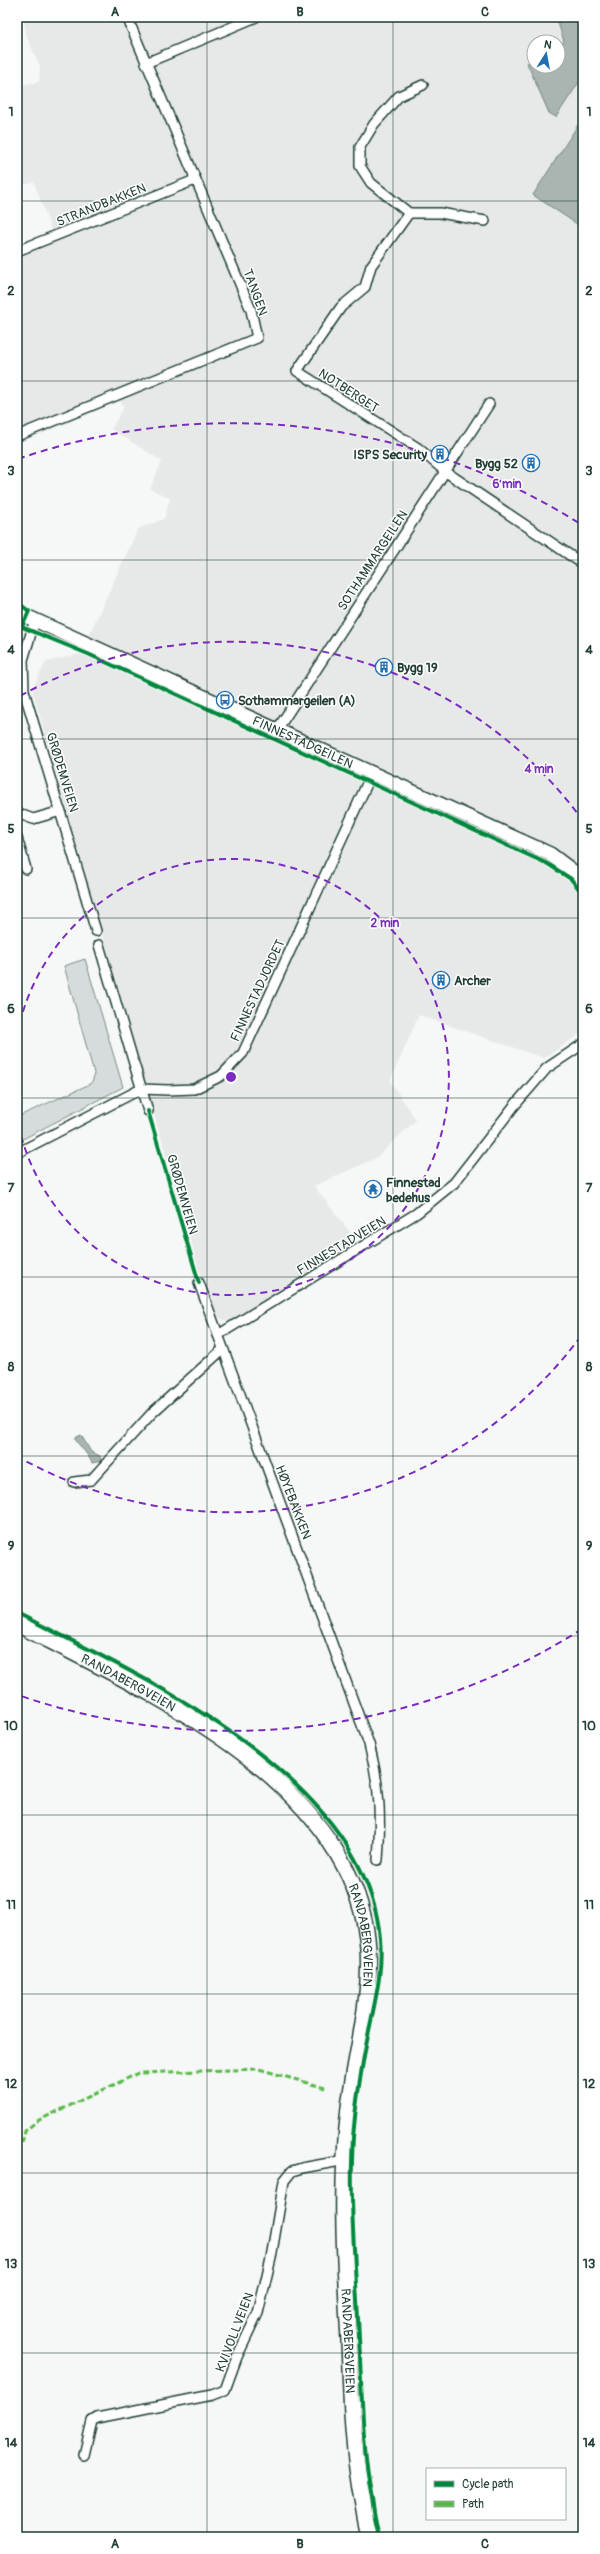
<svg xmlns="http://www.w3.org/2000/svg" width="600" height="2554" font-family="Pangolin,sans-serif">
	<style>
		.built { fill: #e6e9e8 }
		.green { fill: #d6dcdb; stroke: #7a8c88 }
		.water { fill: #aab5b1; stroke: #72857f }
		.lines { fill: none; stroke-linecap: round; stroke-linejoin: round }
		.minor-casing { stroke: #1f3d34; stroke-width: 12 }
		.secondary-casing { stroke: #1f3d34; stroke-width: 16 }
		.trunk-casing { stroke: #1f3d34; stroke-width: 18 }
		.minor { stroke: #fff; stroke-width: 9 }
		.secondary { stroke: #fff; stroke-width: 13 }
		.trunk { stroke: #fff; stroke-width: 15 }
		.quiet { stroke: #58b947; stroke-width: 3; stroke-dasharray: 6 3; stroke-linecap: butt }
		.cycleway-casing { stroke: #fff; stroke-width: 6 }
		.cycleway { stroke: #00873e; stroke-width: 4 }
		.grid { fill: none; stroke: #1f3d34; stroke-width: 1; stroke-opacity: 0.55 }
		.ring { fill: none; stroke: #7b2cbf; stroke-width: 2; stroke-dasharray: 7 5 }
		.labels { text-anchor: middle; stroke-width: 3; stroke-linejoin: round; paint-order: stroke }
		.street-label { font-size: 13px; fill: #1f3d34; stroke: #fff }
		.poi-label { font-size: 13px; font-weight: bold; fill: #1f3d34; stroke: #fff; text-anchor: start }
		.centre { fill: #7b2cbf; stroke: #fff; stroke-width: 2 }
		.ring-label { font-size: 12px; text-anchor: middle; font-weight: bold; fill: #7b2cbf; stroke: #fff; stroke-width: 3; stroke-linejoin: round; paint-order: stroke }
		.neatline { fill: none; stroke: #1f3d34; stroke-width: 1.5 }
		.grid-label { font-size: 13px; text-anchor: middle; font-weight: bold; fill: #1f3d34 }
	</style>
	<rect width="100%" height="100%" fill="#f6f7f7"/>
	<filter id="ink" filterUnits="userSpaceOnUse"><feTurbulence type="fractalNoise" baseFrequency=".025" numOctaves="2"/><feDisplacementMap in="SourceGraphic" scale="8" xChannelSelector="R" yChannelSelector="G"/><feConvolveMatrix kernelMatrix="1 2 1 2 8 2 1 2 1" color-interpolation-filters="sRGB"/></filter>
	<g filter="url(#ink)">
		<polygon class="built" points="23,17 556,17 564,41 563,45 558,49 558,42 534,42 534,60 527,63 556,117 583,76 583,117 533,195 583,228 583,1032 544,1058 419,1015 390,1081 416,1120 376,1158 314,1186 356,1240 356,1245 233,1323 212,1315 32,689 46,662 80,654 138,529 164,519 170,498 150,489 162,461 111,429 124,407 120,401 17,444 17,246 52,232 34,182 17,187 17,86 39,82 40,67 27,37"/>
		<polygon class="green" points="85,959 123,1087 17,1142 17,1117 90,1084 93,1080 94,1073 64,966"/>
		<g class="water">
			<polygon points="556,17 583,17 583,76 556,117 549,113 527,63 534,60 534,66 558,66 558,49 564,41"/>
			<polygon points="583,117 583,228 533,195"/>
			<path d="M81 1435 91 1452 100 1456 101 1461 92 1463C88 1453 76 1443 75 1438Z"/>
		</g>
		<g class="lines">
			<defs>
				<g id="minor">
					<polyline points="146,63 256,17"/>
					<polyline points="423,85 399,96 374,124 360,147 360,166 371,183 409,213 440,213 485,221"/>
					<polyline points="409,213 371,266 365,287 341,307 297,371 418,448 446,472 583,564"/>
					<polyline points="17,251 195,180"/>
					<polyline points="17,436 257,338 251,310 127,17"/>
					<polyline points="35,620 23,660 24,691 96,931"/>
					<polyline points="277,730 489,404"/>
					<polyline points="17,813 33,819 61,811"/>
					<polyline points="17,838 26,869"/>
					<polyline points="99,945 148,1111"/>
					<polyline points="17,1153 141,1089 168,1090 194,1089 221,1076 243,1053 372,773"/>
					<path d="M199 1283 369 1744C380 1786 381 1817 378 1860"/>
					<polyline points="218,1335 417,1213 454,1183 514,1106 547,1068 583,1044"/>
					<polyline points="74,1482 91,1480 152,1413 222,1350"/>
					<polyline points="84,2455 92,2421 97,2418 212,2395 225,2390 237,2357 258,2313 271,2258 284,2181 292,2171 302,2168 346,2160"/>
				</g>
				<g id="secondary">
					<path id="s1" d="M17 612 550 854 583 879"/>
				</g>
				<g id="trunk">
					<path id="s2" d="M17 1624C145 1690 356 1781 368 1948 372 2005 353 2061 348 2117 340 2190 345 2267 349 2341 351 2396 352 2451 363 2505 365 2516 366 2527 370 2537"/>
				</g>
			</defs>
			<use href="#minor" class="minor-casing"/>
			<use href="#secondary" class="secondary-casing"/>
			<use href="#trunk" class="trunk-casing"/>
			<use href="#minor" class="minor"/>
			<use href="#secondary" class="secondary"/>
			<use href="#trunk" class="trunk"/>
			<polyline class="quiet" points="22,2143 25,2131 37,2121 139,2073 259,2069 325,2088"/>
			<defs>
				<g id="cycleway">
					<polyline points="17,602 29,611 22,627 88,654 548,864 571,879 583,894"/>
					<polyline points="148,1111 199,1283"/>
					<path d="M17 1613C143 1677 366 1777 380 1938 383 1969 376 1997 370 2026 362 2063 356 2100 353 2137 349 2203 356 2271 359 2338 362 2391 362 2446 372 2499 374 2512 375 2525 380 2537"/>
				</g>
			</defs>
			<use href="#cycleway" class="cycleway-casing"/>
			<use href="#cycleway" class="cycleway"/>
		</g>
	</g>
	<path class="grid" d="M207 17V2537M393 17V2537M17 201H583M17 381H583M17 560H583M17 739H583M17 918H583M17 1098H583M17 1277H583M17 1456H583M17 1636H583M17 1815H583M17 1994H583M17 2173H583M17 2353H583"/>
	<g class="ring">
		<path d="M17 1035A218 218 0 1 1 17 1119"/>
		<path d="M581 1336A436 436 0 0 1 20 1458M20 696A436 436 0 0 1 581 818"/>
		<path d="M582 1629A654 654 0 0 1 18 1695M18 459A654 654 0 0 1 582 525"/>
	</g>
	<defs>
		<symbol id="building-ring" viewBox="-11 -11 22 22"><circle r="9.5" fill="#fff" stroke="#1f6fb2" stroke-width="1.5"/><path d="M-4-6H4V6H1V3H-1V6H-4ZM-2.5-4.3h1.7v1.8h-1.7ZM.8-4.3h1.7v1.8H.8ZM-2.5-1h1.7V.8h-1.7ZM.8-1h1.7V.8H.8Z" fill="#1f6fb2"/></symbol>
		<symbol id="bus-ring" viewBox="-11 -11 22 22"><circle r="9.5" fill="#fff" stroke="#1f6fb2" stroke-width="1.5"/><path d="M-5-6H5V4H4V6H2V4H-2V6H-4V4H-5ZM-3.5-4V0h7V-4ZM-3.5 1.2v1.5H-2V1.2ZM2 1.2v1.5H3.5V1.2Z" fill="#1f6fb2"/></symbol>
		<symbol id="temple-ring" viewBox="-11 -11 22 22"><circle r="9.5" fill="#fff" stroke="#1f6fb2" stroke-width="1.5"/><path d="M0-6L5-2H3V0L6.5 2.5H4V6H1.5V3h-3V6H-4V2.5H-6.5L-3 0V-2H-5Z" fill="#1f6fb2"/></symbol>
	</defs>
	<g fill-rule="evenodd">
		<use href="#building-ring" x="430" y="444" width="20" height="20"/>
		<use href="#building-ring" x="521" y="453" width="20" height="20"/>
		<use href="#building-ring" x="374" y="657" width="20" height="20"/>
		<use href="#bus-ring" x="215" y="690" width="20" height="20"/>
		<use href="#building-ring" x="431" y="970" width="20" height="20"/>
		<use href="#temple-ring" x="363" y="1179" width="20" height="20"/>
	</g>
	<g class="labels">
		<g class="street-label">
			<text transform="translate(101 204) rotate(-22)" y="5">STRANDBAKKEN</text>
			<text transform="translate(256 292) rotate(70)" y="5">TANGEN</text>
			<text transform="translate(349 390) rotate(33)" y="5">NOTBERGET</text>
			<text transform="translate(372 560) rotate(-57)" y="5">SOTHAMMARGEILEN</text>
			<text dy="5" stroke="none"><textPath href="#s1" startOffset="314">FINNESTADGEILEN</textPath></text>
			<text transform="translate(63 772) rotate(73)" y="5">GRØDEMVEIEN</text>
			<text transform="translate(257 990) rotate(-65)" y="5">FINNESTADJORDET</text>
			<text transform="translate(183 1194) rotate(74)" y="5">GRØDEMVEIEN</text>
			<text transform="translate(341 1245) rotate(-31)" y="5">FINNESTADVEIEN</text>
			<text transform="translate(294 1502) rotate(69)" y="5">HØYEBAKKEN</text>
			<text dy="5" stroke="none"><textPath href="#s2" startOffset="126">RANDABERGVEIEN</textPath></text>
			<text dy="5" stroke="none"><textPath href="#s2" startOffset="486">RANDABERGVEIEN</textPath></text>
			<text transform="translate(234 2332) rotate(-69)" y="5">KVIVOLLVEIEN</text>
			<text dy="5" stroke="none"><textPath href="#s2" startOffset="894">RANDABERGVEIEN</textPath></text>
		</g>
		<g class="poi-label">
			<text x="427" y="459" text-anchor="end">ISPS Security</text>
			<text x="518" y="468" text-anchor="end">Bygg 52</text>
			<text x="397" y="672">Bygg 19</text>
			<text x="238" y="705">Sothammargeilen (A)</text>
			<text x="454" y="985">Archer</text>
			<text x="386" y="1187">Finnestad<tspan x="386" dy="15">bedehus</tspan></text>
		</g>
	</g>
	<circle cx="231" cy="1077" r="6" class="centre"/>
	<g class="ring-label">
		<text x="507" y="488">6 min</text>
		<text x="539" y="773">4 min</text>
		<text x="385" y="927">2 min</text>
	</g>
	<rect width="600" height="2554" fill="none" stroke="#fff" stroke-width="44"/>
	<rect x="426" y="2468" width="140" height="52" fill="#ffffff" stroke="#a5b1ae"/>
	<rect x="434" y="2481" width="20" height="6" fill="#00873e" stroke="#a5b1ae"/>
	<text x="462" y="2488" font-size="12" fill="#1f3d34">Cycle path</text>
	<rect x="434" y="2501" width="20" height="6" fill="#58b947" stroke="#a5b1ae"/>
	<text x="462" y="2508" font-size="12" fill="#1f3d34">Path</text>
	<g transform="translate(546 54) rotate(11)"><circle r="19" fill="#ffffff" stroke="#a5b1ae"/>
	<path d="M0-3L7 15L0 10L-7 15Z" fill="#1f6fb2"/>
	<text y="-6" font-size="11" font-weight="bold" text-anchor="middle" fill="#1f3d34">N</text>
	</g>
	<rect x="22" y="22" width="556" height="2510" class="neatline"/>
	<g class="grid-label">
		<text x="115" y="16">A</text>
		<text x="300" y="16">B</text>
		<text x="485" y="16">C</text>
		<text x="11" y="116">1</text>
		<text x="589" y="116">1</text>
		<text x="11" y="295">2</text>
		<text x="589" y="295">2</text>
		<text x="11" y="475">3</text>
		<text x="589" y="475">3</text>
		<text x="11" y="654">4</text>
		<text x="589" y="654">4</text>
		<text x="11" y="833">5</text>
		<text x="589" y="833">5</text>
		<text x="11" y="1013">6</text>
		<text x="589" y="1013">6</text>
		<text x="11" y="1192">7</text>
		<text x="589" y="1192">7</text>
		<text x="11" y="1371">8</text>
		<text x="589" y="1371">8</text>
		<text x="11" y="1550">9</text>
		<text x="589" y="1550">9</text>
		<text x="11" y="1730">10</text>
		<text x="589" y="1730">10</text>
		<text x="11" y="1909">11</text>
		<text x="589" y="1909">11</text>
		<text x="11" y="2088">12</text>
		<text x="589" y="2088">12</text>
		<text x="11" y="2268">13</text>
		<text x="589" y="2268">13</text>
		<text x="11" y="2447">14</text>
		<text x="589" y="2447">14</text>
		<text x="115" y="2548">A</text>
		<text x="300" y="2548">B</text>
		<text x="485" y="2548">C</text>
	</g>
</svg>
